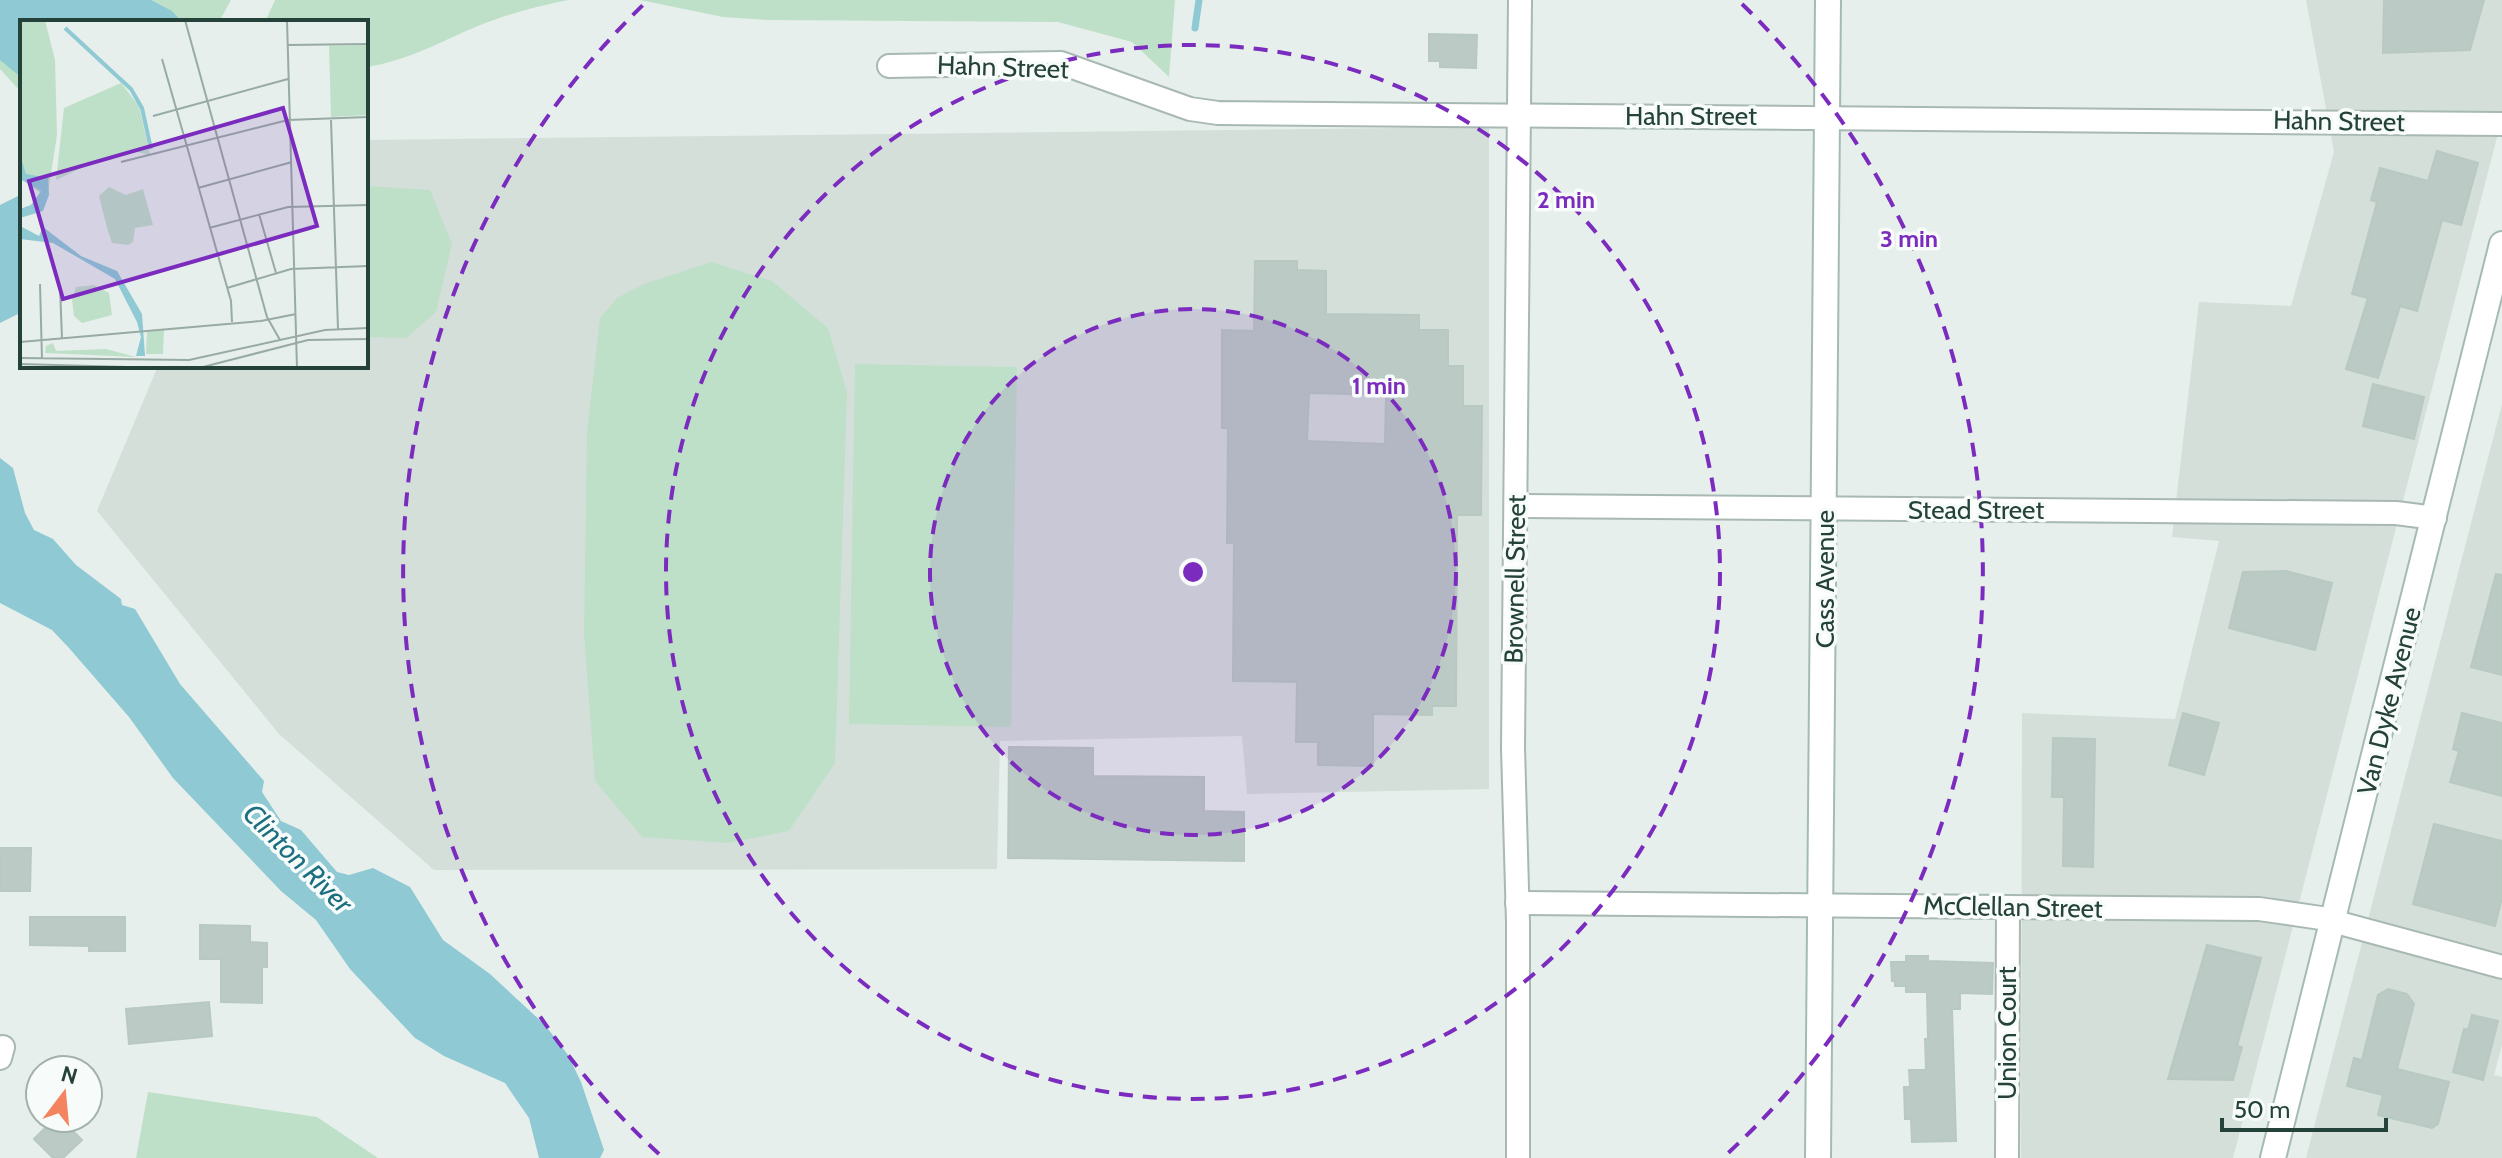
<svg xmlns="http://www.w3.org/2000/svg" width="2502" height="1158" font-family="Cabin,sans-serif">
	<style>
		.built { fill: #d4dfda }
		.green { fill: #bfe0c8 }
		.water { fill: #8ec9d4 }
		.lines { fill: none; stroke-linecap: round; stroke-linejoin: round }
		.stream { stroke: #8ec9d4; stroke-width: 7 }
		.building { fill: #bbcac4; stroke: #b8c9c2; stroke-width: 2; fill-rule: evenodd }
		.street-casing { stroke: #a8b8b2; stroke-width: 26 }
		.secondary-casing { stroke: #a4bbb3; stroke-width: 28 }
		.street { stroke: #fff; stroke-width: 22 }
		.secondary { stroke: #fff; stroke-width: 24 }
		.ring { fill: none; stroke: #7b2cbf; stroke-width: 4; stroke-dasharray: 14 10 }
		.labels { text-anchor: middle; stroke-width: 7; stroke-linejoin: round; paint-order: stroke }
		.street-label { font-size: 26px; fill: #24423a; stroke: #f7fbf9 }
		.water-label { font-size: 28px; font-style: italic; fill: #1c6f80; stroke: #f7fbf9 }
		.inset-river { fill: none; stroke: #8ec9d4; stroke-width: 4 }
		.inset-road { fill: none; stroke: #98aaa4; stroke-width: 2 }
		.view { fill: #7b2cbf; fill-opacity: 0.15; stroke: #7b2cbf; stroke-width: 4 }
		.inset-edge { fill: none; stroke: #24423a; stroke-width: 4 }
		.centre { fill: #7b2cbf; stroke: #f7fbf9; stroke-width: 4 }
		.ring-label { font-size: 24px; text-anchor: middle; font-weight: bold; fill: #7b2cbf; stroke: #f7fbf9; stroke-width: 7; stroke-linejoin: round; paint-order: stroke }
	</style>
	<rect width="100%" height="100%" fill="#e6efeb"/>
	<g class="built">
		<polygon points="2306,0 2502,0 2502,118 2233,1158 2021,1158 2022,713 2175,719 2219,541 2172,537 2199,302 2291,306 2334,152"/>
		<polygon points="1489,127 1489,789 1247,794 1242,736 1000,741 997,869 434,870 279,734 97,511 158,366 366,366 366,140"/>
		<polygon points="2502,404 2502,1045 2494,1075 2502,1077 2502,1158 2306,1158"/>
	</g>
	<g class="green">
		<polygon points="0,0 231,0 219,22 22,22 22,93 0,69"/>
		<path d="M275 0H568C537 6 508 14 478 26 439 42 408 61 366 67V22H265Z"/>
		<polygon points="640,0 1175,0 1169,77 1132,42 1058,22 767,20 723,17"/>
		<polygon points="366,186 430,190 452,244 436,312 406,338 366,337"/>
		<polygon points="711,262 772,281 828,328 847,392 835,763 789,831 728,843 642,837 595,781 584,634 587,432 600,318 617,298 644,284"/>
		<polygon points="855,364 1017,367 1011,727 849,724"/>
		<polygon points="148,1092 317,1117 378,1158 136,1158"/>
	</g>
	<g class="water">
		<polygon points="0,0 151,0 172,11 182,22 22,22 22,78 0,60"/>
		<polygon points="22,194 22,312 0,323 0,205"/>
		<polygon points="0,458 13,468 25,513 34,530 53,539 76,565 121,599 122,605 135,609 180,684 264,781 262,792 281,821 301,830 337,872 349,875 373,868 410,887 443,940 490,974 545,1025 568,1055 581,1082 604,1150 600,1158 539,1158 529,1118 505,1083 444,1056 415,1038 350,969 316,920 281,891 173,778 129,717 69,648 52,630 0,603"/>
	</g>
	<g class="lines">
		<polyline class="stream" points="1195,28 1199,0"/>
	</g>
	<g class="building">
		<polygon points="2384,0 2484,0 2470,50 2383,53"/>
		<polygon points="1429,34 1477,35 1476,68 1440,67 1440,61 1429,61"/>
		<polygon points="2437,151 2478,163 2461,225 2442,220 2417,311 2400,306 2378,378 2346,369 2368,298 2352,294 2377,202 2371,200 2380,168 2428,181"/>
		<path d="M1255 261H1297V270L1326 271V314L1419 315V330H1448V366H1463V406H1482L1481 515H1457L1456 706H1432V715L1373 714V766L1318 765V742H1296L1297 682 1233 681 1234 543H1227L1228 428H1222V330L1254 331ZM1309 393 1386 395 1385 444 1307 441Z"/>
		<polygon points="2373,384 2424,397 2414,439 2363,426"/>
		<polygon points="2286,571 2332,583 2315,650 2229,628 2243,572"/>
		<polygon points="2496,574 2502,575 2502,675 2471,667"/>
		<polygon points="2183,713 2219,723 2204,775 2169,765"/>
		<polygon points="2462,713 2502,723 2502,796 2450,782 2459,751 2453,749"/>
		<polygon points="2053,738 2095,739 2093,867 2063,866 2064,797 2052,797"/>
		<polygon points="1009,747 1093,748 1093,776 1204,777 1204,811 1244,812 1244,861 1008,858"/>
		<polygon points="2434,824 2502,841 2502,898 2495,926 2413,904"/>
		<polygon points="0,848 31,848 30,891 0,891"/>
		<polygon points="30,917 125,917 125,951 89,951 89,946 30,945"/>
		<polygon points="200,925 250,926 250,942 267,943 267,967 262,967 262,1003 221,1002 221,959 200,959"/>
		<polygon points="2207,945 2261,958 2237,1046 2242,1047 2233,1080 2168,1079"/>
		<polygon points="1906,956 1928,956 1928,961 1993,963 1992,994 1960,993 1960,1009 1952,1009 1956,1141 1912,1142 1911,1119 1905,1119 1904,1087 1910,1087 1909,1070 1926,1070 1925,1039 1928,1039 1927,992 1906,992 1906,986 1895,986 1895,981 1892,981 1891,962 1906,962"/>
		<polygon points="2388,989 2407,994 2414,1004 2397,1069 2449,1082 2438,1124 2432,1128 2378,1115 2383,1095 2347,1086 2354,1058 2362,1060 2378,995"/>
		<polygon points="209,1002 212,1036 129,1044 126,1009"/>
		<polygon points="2472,1015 2498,1021 2483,1080 2453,1072 2464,1029 2468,1030"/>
		<polygon points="55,1118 60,1118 82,1140 63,1158 53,1158 34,1139"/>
	</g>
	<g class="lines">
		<defs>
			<g id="street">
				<polyline points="889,66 1061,63 1190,109 1218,113 2502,124"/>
				<polyline points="1516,506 2396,513 2435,518"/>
				<polyline points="1517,903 2259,909 2321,918 2502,967"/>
				<polyline points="0,1058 3,1047"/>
				<polyline points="1518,1158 1518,923 1513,748 1520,0"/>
				<polyline points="2007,1158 2008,907"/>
			</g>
			<g id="secondary">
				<polyline points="1818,1158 1828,0"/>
				<polyline points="2273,1158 2502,244"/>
			</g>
		</defs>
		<use href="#street" class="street-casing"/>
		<use href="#secondary" class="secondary-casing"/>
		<use href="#street" class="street"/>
		<use href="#secondary" class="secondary"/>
	</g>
	<circle cx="1193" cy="572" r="263" fill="#7b2cbf" fill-opacity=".12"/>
	<g class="ring">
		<circle cx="1193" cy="572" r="263"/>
		<circle cx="1193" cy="572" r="527"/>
		<path d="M659 1154A790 790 0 0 1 644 4M1742 4A790 790 0 0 1 1727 1154"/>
	</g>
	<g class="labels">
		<g class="street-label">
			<text transform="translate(1003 67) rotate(2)" y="9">Hahn Street</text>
			<text x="1691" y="125">Hahn Street</text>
			<text transform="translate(2339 121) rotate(1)" y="9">Hahn Street</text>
			<text x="1976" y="519">Stead Street</text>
			<text transform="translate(1515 579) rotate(-89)" y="9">Brownell Street</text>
			<text transform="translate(1825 579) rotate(-90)" y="9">Cass Avenue</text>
			<text transform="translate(2389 701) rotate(-76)" y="9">Van Dyke Avenue</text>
			<text transform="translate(2013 907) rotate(1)" y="9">McClellan Street</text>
			<text transform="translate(2007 1033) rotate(-90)" y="9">Union Court</text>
		</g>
		<g class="water-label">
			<text transform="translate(298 858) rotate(45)" y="10">Clinton River</text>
		</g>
	</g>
	<g transform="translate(20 20)">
		<rect width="348" height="348" fill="#e6efeb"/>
		<path d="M0 0H25L35 40 37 115 28 173 23 175 0 158ZM348 25V95L311 97 309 26ZM101 63 119 86 130 135 117 132 74 142 36 160 44 88ZM89 167 106 175 123 169 133 205 115 208 113 222 108 225 92 223 87 208 79 176ZM74 265 89 273 92 295 62 303 54 296 52 280 56 267ZM144 310 143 334H126L127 312ZM33 323 36 331 86 329 116 337 25 333 26 326Z" fill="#bfe0c8"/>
		<path d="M0 135 6 154 28 158 29 175 23 191 0 198V189L11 185 21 171 0 159ZM0 206 19 216 23 207 61 236 97 251 122 294 125 336H116L121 317 117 302 95 259 33 223 0 219Z" fill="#8ec9d4"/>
		<path class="inset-river" d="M45 8 111 69 122 88 131 129"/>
		<path class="inset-road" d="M165 0 247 297 260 320M267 0 277 348M268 25 348 24M142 39 211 281 212 302M133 96 268 59M311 100 318 309M101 142 268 100 348 97M178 168 272 142M239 194 256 253M189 208 268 187 348 185M20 264 22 339M40 267 42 319M207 268 271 249 348 246M0 322 241 301 276 294M0 338 169 340 305 310 348 308M0 344 143 348M179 348 288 320 348 319"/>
		<path class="view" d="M263 88 297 206 43 279 9 161Z"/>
		<rect width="348" height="348" class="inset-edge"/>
	</g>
	<circle cx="1193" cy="572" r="12" class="centre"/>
	<g class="ring-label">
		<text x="1566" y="208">2 min</text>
		<text x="1909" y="247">3 min</text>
		<text x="1379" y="394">1 min</text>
	</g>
	<g transform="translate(64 1094) rotate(16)"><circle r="38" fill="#f7fbf9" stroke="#a3b1ad" stroke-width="2"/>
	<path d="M0-6L14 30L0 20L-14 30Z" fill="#f4845f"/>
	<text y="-12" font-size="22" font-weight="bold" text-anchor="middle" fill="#24423a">N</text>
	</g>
	<path d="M2222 1118v12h164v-12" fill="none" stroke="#24423a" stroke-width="4"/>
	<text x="2234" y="1118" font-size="24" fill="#24423a" stroke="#f7fbf9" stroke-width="6" paint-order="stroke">50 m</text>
</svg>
